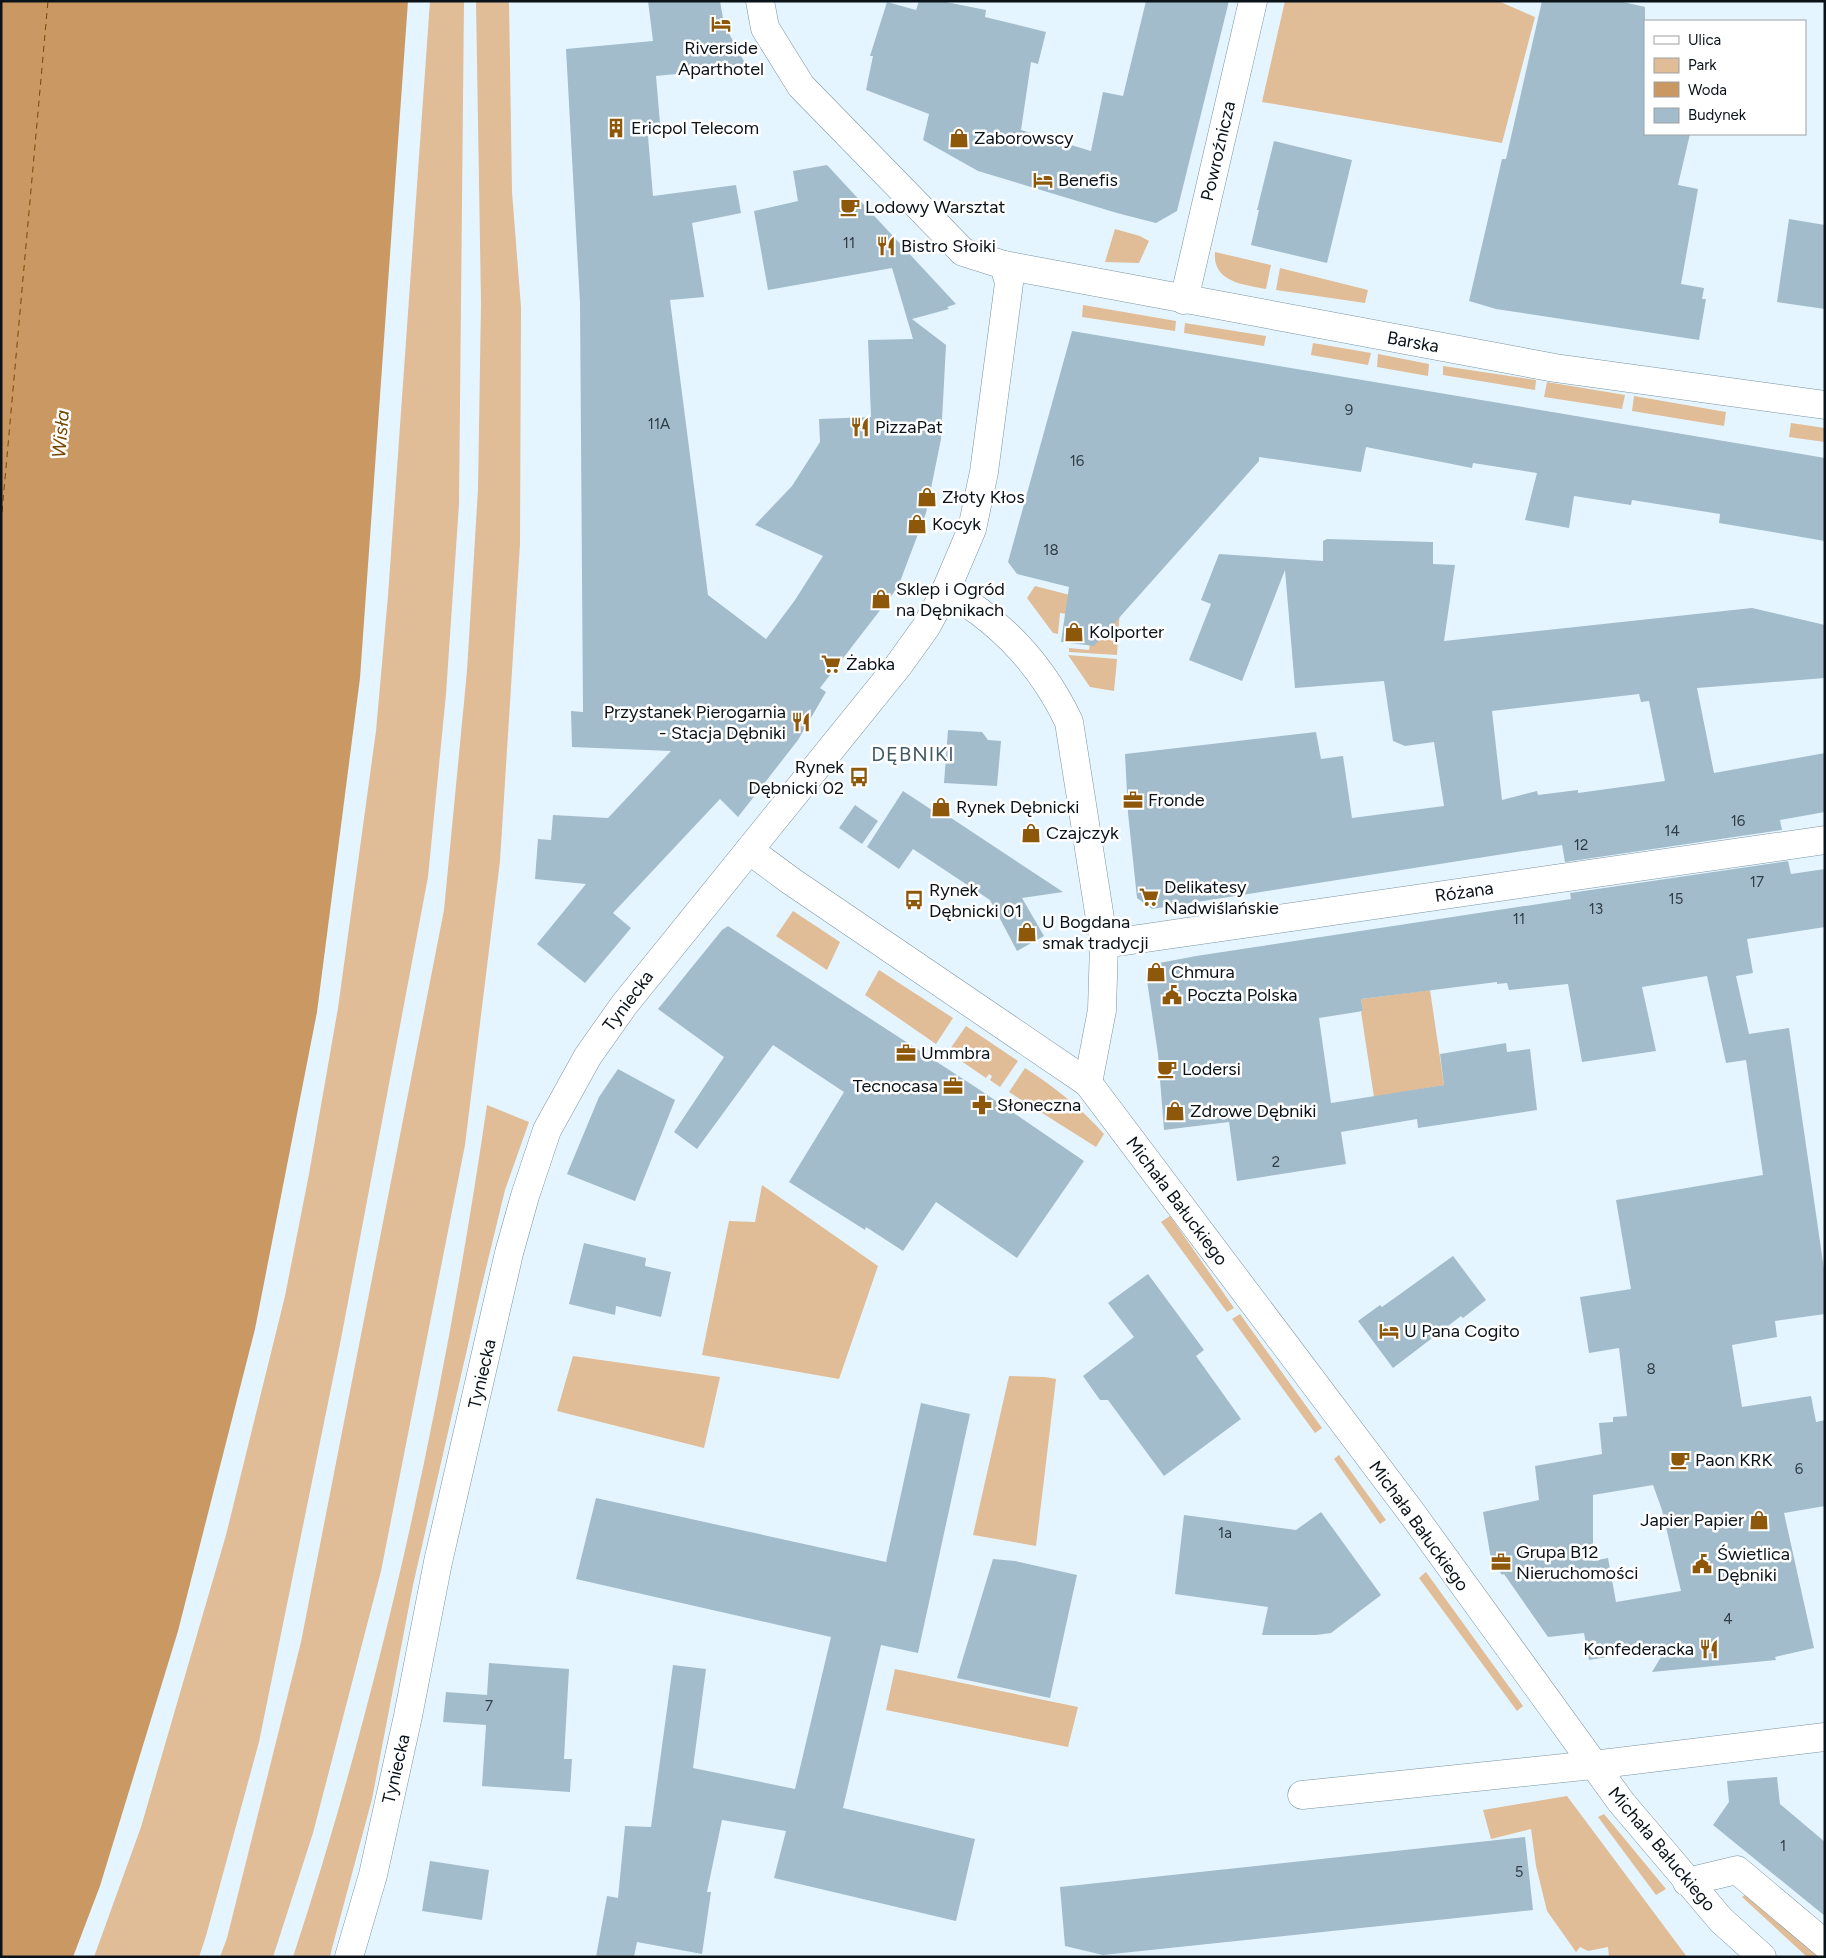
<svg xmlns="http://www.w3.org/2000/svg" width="1826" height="1958" font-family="Figtree,sans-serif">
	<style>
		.green { fill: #e0bc97 }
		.water { fill: #ca9863 }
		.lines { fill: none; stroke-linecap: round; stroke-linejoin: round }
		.ferry { stroke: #774802; stroke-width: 1; stroke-dasharray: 6 5; stroke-linecap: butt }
		.building { fill: #a2bccb; fill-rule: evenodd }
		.minor-casing { stroke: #7a93a2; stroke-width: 29 }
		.minor { stroke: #fff; stroke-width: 28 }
		.labels { text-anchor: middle; stroke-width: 5; stroke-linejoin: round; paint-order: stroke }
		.number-label { font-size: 15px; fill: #303d46 }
		.poi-label { font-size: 18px; fill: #0a1319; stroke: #fff; text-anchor: start }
		.street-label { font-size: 18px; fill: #0a1319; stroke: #fff }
		.water-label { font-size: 19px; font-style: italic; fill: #774802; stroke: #fff }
		.quarter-label { font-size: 20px; letter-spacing: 1px; fill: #425967; stroke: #fff }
	</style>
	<rect width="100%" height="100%" fill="#e5f5ff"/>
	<g class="green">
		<polygon points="430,1 464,1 459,504 446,694 428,877 341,1339 259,1742 206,1936 199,1957 94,1957 141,1827 226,1535 285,1296 309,1174 338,1008 376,731 388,596"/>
		<polygon points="476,1 509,1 512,192 521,307 520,544 500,861 465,1145 381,1571 313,1833 273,1957 220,1957 227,1938 301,1642 444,910 467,671 478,489 481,303"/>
		<polygon points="1285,1 1498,1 1535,17 1502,143 1262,102"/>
		<polygon points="1115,229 1140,236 1149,241 1139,263 1105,262"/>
		<path d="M1215 252 1271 265 1266 289C1244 285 1212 282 1215 252Z"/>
		<polygon points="1280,268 1368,290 1365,303 1276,290"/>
		<polygon points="1083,305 1176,321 1175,331 1082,317"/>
		<polygon points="1185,323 1266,336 1264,346 1184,333"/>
		<polygon points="1313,343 1371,353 1368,365 1311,355"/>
		<polygon points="1378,354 1429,364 1428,376 1377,367"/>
		<polygon points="1443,366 1536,380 1535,390 1443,375"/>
		<polygon points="1547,382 1625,395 1622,409 1544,397"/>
		<polygon points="1634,396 1726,412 1724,426 1632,411"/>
		<polygon points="1791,423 1825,428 1825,442 1789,437"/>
		<polygon points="1035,586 1120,608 1117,655 1069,652 1069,648 1089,650 1092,629 1082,616 1060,613 1058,634 1053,633 1027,598"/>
		<polygon points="1068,655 1117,659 1114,691 1090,687"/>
		<polygon points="793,911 840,942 827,970 776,936"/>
		<polygon points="879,970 953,1018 936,1044 865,995"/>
		<polygon points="1430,990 1444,1085 1374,1097 1361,1012 1363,1011 1361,999"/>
		<polygon points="966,1026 1018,1061 1000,1087 990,1080 992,1076 989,1074 986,1078 948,1052"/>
		<path d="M1025 1068C1055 1087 1081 1108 1104 1134L1096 1147 1009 1092Z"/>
		<path d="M487 1105 529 1122 505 1190 479 1297 413 1585 372 1799 331 1952 330 1957H293C384 1680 445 1393 487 1105Z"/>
		<polygon points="762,1185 878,1266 839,1379 702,1355 729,1221 755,1222"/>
		<polygon points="1170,1216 1234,1308 1227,1312 1161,1222"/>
		<polygon points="1240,1314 1322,1428 1315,1433 1232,1319"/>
		<polygon points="573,1356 720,1377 704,1448 557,1411"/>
		<polygon points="1009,1376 1045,1377 1056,1379 1036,1546 973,1535"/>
		<polygon points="1339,1455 1386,1520 1380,1524 1334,1459"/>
		<polygon points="1426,1572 1523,1706 1517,1711 1419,1578"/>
		<polygon points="895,1669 1078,1707 1068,1747 886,1710"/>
		<polygon points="1567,1796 1687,1957 1609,1957 1608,1947 1588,1951 1580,1947 1576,1952 1547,1911 1536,1866 1531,1829 1491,1839 1483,1810"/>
		<polygon points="1604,1814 1666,1889 1656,1895 1598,1817"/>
		<polygon points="1746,1894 1821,1957 1807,1957 1742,1897"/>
	</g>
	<polygon class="water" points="1,1 408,1 360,678 317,1012 255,1329 178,1631 100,1886 73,1957 1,1957"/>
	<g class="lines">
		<polyline class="ferry" points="1,523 48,1"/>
	</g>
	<g class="building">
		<polygon points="648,1 720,1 724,24 747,67 656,76 661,135 648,136 653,196 736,185 741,213 692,223 704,297 670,300 708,595 766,639 795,600 823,556 755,525 792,486 820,442 819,419 871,417 868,340 913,339 892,268 768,290 754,211 798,201 793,171 827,165 956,304 947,307 949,309 912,319 946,345 941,439 926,513 898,587 820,688 826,692 798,740 738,817 720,799 613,913 631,928 585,983 537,944 586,884 535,879 538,839 551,840 553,815 608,818 671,751 572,747 571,711 583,712 580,303 566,49 653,41"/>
		<polygon points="919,1 941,1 986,10 985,17 1046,32 1038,64 1031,62 1021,130 1091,151 1103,92 1123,96 1146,1 1229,1 1177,211 1156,223 1117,213 978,171 923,140 929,114 866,90 873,56 870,56 887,2 916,10"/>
		<polygon points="1542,1 1619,1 1645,7 1645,134 1690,134 1678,185 1698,189 1681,284 1704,288 1702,299 1706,299 1699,340 1496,309 1469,301 1502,159 1506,159"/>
		<polygon points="1274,141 1352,160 1327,263 1251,245 1259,210 1257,210"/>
		<polygon points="1789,219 1825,225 1825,309 1777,302"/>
		<polygon points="1072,331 1825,458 1825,541 1719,523 1720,514 1632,500 1631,505 1574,496 1569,528 1525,520 1537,473 1473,463 1472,468 1366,447 1361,472 1259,457 1259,461 1094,646 1061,642 1069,587 1017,574 1008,562"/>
		<path d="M1327 539 1433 542V564L1455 565 1444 641 1752 608 1825 625V678L1697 688 1714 773 1825 753V812L1780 820 1782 830 1565 862 1562 845 1152 909 1137 898 1128 813 1125 754 1316 732 1321 759 1343 756 1352 818 1444 806 1434 742 1405 746 1393 741 1384 681 1295 688 1285 570 1242 681 1189 660 1211 604 1201 600 1219 554 1323 561V541ZM1639 694 1641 702 1649 701 1665 781 1578 793V790L1538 795 1537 791 1502 800 1492 711Z"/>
		<polygon points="948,730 982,732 988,740 1001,741 997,786 944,783"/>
		<polygon points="903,791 941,816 942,812 1063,892 1022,898 1044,936 1017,951 990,900 913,849 899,869 867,847"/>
		<polygon points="855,805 878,821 862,844 839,828"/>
		<path d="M1788 861 1791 874 1825 869V927L1747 939 1753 973 1736 976 1749 1034 1789 1028 1825 1276V1314L1775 1321 1777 1337 1732 1345 1742 1407 1811 1396 1816 1422 1825 1420V1506L1784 1513 1814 1648 1775 1657 1776 1660 1652 1672 1667 1647 1589 1660 1584 1633 1548 1637 1504 1574 1502 1575 1491 1559 1483 1512 1539 1500 1535 1466 1602 1454 1599 1423 1613 1422V1417L1627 1416 1619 1348 1589 1353 1580 1297 1631 1289 1616 1200 1763 1175 1746 1060 1726 1063 1707 976 1642 987 1656 1051 1582 1062 1568 984 1509 990 1507 983 1497 984V982L1361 999 1363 1011 1319 1018 1331 1103 1444 1085 1440 1054 1506 1043 1507 1052 1530 1049 1537 1110 1418 1128 1417 1119 1341 1132 1346 1164 1237 1181 1229 1122 1164 1130 1158 1054 1146 974 1154 964 1196 956 1571 899 1570 893ZM1653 1485 1662 1510 1681 1591 1616 1602 1608 1558 1593 1561V1495Z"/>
		<polygon points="728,926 980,1090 1084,1161 1017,1258 936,1202 903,1251 866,1227 865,1230 789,1182 844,1092 773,1045 697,1149 674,1132 724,1057 658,1009 722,930"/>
		<polygon points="618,1069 675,1100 635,1201 567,1174 599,1097"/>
		<polygon points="584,1243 646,1258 645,1266 671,1272 661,1317 616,1306 615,1315 569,1304"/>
		<polygon points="1453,1256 1486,1300 1463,1318 1461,1316 1393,1368 1358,1321 1380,1305 1382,1307"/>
		<polygon points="1148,1274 1204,1350 1196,1356 1241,1419 1164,1476 1108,1400 1100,1400 1083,1376 1134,1337 1108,1303"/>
		<polygon points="921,1403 970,1414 918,1653 881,1645 843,1808 975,1839 956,1921 774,1878 786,1831 722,1820 707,1892 711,1892 702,1954 637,1942 634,1957 596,1957 607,1896 618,1898 625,1826 651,1827 673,1665 706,1669 693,1768 795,1789 831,1637 576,1579 596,1498 886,1562"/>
		<polygon points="1321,1512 1381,1595 1331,1633 1316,1635 1262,1635 1268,1607 1175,1594 1184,1515 1296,1530"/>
		<polygon points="993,1559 1015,1561 1077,1575 1050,1698 957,1678"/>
		<polygon points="489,1663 569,1669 564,1759 572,1759 570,1792 482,1786 486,1725 443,1722 446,1692 487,1695"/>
		<polygon points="1777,1777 1780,1804 1825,1842 1825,1916 1713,1825 1729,1802 1727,1781"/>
		<polygon points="1525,1837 1533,1910 1103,1955 1065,1946 1060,1887"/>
		<polygon points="430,1861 489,1870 482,1920 422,1911"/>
	</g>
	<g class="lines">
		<defs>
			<g id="minor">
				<polyline points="1004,265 1555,368 1825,405"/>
				<polyline points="1184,300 1253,1"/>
				<path d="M946 590C1001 621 1042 665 1069 722L1104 944 1102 1010 1088 1083"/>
				<polyline points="749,850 791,881 1088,1083 1411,1512 1621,1802 1721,1920 1762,1957"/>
				<polyline points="1104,944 1825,840"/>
				<polyline points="1302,1795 1593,1765 1825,1737"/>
				<polyline points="1687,1882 1737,1870 1825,1944"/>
				<polyline points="349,1957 373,1875 408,1716 438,1562 509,1253 525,1196 547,1130 588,1056 624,1005 898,666 926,627 946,590 972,529 984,472 1009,283 1004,265 963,252 801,86 765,28 760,1"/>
			</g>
		</defs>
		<use href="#minor" class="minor-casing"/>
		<use href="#minor" class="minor"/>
	</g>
	<defs>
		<symbol id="hotel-bare" viewBox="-9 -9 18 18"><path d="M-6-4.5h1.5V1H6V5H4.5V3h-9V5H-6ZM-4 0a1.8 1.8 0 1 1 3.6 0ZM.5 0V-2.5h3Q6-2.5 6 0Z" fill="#8e580b" stroke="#fff" stroke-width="2.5" paint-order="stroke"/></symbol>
		<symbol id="building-bare" viewBox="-9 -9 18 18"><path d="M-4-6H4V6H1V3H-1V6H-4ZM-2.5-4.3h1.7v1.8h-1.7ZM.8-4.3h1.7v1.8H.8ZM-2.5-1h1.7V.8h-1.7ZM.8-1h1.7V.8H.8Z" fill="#8e580b" stroke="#fff" stroke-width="2.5" paint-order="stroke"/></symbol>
		<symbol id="shop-bare" viewBox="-9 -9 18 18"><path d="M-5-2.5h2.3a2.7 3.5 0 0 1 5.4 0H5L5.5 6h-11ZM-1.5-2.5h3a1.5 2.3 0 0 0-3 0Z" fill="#8e580b" stroke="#fff" stroke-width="2.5" paint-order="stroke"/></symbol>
		<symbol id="cafe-bare" viewBox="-9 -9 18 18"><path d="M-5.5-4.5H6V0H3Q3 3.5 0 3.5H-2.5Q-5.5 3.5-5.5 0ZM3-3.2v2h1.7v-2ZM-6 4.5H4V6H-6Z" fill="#8e580b" stroke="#fff" stroke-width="2.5" paint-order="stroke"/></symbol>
		<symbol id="restaurant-bare" viewBox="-9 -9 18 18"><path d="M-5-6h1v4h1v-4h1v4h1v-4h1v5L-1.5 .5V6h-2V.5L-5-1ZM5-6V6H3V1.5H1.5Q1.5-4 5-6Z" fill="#8e580b" stroke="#fff" stroke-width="2.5" paint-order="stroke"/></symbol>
		<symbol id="supermarket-bare" viewBox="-9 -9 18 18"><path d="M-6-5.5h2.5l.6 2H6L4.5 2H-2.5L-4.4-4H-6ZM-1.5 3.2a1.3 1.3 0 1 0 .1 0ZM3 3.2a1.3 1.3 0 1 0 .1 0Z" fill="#8e580b" stroke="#fff" stroke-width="2.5" paint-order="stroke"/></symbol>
		<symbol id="bus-bare" viewBox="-9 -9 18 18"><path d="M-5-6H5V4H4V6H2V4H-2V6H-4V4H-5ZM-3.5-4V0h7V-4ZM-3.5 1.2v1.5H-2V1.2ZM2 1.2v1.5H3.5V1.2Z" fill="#8e580b" stroke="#fff" stroke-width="2.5" paint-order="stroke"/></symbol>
		<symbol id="office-bare" viewBox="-9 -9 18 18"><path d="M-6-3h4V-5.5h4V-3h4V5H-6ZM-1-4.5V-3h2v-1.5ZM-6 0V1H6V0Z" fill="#8e580b" stroke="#fff" stroke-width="2.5" paint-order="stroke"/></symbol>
		<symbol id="civic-bare" viewBox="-9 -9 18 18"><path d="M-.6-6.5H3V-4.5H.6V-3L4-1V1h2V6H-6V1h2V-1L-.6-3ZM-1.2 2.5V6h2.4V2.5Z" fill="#8e580b" stroke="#fff" stroke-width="2.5" paint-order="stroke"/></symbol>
		<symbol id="pharmacy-bare" viewBox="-9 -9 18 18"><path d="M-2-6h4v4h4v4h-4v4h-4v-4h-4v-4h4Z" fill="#8e580b" stroke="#fff" stroke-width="2.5" paint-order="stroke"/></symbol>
	</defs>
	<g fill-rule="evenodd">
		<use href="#hotel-bare" x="707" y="10" width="28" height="28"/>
		<use href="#building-bare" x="602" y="114" width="28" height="28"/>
		<use href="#shop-bare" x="945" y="124" width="28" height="28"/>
		<use href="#hotel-bare" x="1029" y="166" width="28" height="28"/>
		<use href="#cafe-bare" x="836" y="193" width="28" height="28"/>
		<use href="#restaurant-bare" x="872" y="232" width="28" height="28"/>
		<use href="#restaurant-bare" x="846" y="413" width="28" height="28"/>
		<use href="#shop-bare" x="913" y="483" width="28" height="28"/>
		<use href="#shop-bare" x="903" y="510" width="28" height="28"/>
		<use href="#shop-bare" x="867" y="585" width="28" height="28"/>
		<use href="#shop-bare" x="1060" y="618" width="28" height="28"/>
		<use href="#supermarket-bare" x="817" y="650" width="28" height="28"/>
		<use href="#restaurant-bare" x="787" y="708" width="28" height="28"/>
		<use href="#bus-bare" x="845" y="763" width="28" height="28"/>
		<use href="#office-bare" x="1119" y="786" width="28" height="28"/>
		<use href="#shop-bare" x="927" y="793" width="28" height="28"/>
		<use href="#shop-bare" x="1017" y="819" width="28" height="28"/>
		<use href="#supermarket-bare" x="1135" y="883" width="28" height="28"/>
		<use href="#bus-bare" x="900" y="886" width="28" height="28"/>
		<use href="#shop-bare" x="1013" y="918" width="28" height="28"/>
		<use href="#shop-bare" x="1142" y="958" width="28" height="28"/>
		<use href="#civic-bare" x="1158" y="981" width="28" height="28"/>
		<use href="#office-bare" x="892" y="1039" width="28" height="28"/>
		<use href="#cafe-bare" x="1153" y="1055" width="28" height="28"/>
		<use href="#office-bare" x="939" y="1072" width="28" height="28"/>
		<use href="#pharmacy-bare" x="968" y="1091" width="28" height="28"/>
		<use href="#shop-bare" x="1161" y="1097" width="28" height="28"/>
		<use href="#hotel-bare" x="1375" y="1317" width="28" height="28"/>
		<use href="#cafe-bare" x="1666" y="1446" width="28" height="28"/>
		<use href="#shop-bare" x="1745" y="1506" width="28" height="28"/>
		<use href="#office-bare" x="1487" y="1548" width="28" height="28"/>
		<use href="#civic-bare" x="1688" y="1550" width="28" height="28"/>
		<use href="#restaurant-bare" x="1695" y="1635" width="28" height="28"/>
	</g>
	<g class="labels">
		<g class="number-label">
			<text x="849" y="248">11</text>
			<text x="1349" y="415">9</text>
			<text x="659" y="429">11A</text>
			<text x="1077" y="466">16</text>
			<text x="1051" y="555">18</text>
			<text x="1738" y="826">16</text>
			<text x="1672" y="836">14</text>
			<text x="1581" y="850">12</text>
			<text x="1757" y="887">17</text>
			<text x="1676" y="904">15</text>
			<text x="1596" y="914">13</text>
			<text x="1519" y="924">11</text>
			<text x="1276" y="1167">2</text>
			<text x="1651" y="1374">8</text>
			<text x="1799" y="1474">6</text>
			<text x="1225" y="1538">1a</text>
			<text x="1728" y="1624">4</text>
			<text x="489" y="1711">7</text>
			<text x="1783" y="1851">1</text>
			<text x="1519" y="1877">5</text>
		</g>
		<g class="poi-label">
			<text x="721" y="54" text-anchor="middle">Riverside<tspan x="721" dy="21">Aparthotel</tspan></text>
			<text x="631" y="134">Ericpol Telecom</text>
			<text x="974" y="144">Zaborowscy</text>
			<text x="1058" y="186">Benefis</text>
			<text x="865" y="213">Lodowy Warsztat</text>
			<text x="901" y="252">Bistro Słoiki</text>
			<text x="875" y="433">PizzaPat</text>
			<text x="942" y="503">Złoty Kłos</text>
			<text x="932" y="530">Kocyk</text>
			<text x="896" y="595">Sklep i Ogród<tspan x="896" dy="21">na Dębnikach</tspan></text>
			<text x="1089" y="638">Kolporter</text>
			<text x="846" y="670">Żabka</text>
			<text x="786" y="718" text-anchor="end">Przystanek Pierogarnia<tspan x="786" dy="21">- Stacja Dębniki</tspan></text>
			<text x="844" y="773" text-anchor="end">Rynek<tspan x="844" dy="21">Dębnicki 02</tspan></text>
			<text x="1148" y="806">Fronde</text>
			<text x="956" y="813">Rynek Dębnicki</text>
			<text x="1046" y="839">Czajczyk</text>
			<text x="1164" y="893">Delikatesy<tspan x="1164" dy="21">Nadwiślańskie</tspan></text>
			<text x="929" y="896">Rynek<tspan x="929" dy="21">Dębnicki 01</tspan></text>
			<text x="1042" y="928">U Bogdana<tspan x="1042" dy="21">smak tradycji</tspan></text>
			<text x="1171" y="978">Chmura</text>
			<text x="1187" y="1001">Poczta Polska</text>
			<text x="921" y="1059">Ummbra</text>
			<text x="1182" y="1075">Lodersi</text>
			<text x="938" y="1092" text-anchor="end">Tecnocasa</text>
			<text x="997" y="1111">Słoneczna</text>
			<text x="1190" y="1117">Zdrowe Dębniki</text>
			<text x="1404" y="1337">U Pana Cogito</text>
			<text x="1695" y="1466">Paon KRK</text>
			<text x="1744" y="1526" text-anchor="end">Japier Papier</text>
			<text x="1516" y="1558">Grupa B12<tspan x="1516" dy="21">Nieruchomości</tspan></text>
			<text x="1717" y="1560">Świetlica<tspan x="1717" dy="21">Dębniki</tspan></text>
			<text x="1694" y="1655" text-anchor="end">Konfederacka</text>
		</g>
		<g class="street-label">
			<text transform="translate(1218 151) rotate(-77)" y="6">Powroźnicza</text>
			<text transform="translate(1413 342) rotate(10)" y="6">Barska</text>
			<text transform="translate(1464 892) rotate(-8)" y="6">Różana</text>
			<text transform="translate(628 1001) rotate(-53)" y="6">Tyniecka</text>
			<text transform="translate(1177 1201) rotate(53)" y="6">Michała Bałuckiego</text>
			<text transform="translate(482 1374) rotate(-77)" y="6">Tyniecka</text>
			<text transform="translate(1419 1526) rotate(54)" y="6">Michała Bałuckiego</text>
			<text transform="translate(396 1769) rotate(-77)" y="6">Tyniecka</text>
			<text transform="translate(1662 1849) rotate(50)" y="6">Michała Bałuckiego</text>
		</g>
		<g class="water-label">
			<text transform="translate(60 434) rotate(-85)" y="7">Wisła</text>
		</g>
		<g class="quarter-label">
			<text x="913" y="761">DĘBNIKI</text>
		</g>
	</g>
	<rect width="1826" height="1958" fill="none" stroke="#0a1319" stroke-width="5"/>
	<rect x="1644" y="20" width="162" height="115" fill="#ffffff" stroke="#9da1a3"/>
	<rect x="1654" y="36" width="25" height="8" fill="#ffffff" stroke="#9da1a3"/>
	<text x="1688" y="45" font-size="15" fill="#0a1319">Ulica</text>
	<rect x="1654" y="58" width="25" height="15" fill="#e0bc97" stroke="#9da1a3"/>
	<text x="1688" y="70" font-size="15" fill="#0a1319">Park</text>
	<rect x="1654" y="82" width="25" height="15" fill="#ca9863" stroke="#9da1a3"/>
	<text x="1688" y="95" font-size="15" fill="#0a1319">Woda</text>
	<rect x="1654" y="108" width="25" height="15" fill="#a2bccb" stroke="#9da1a3"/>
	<text x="1688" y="120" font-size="15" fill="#0a1319">Budynek</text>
</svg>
